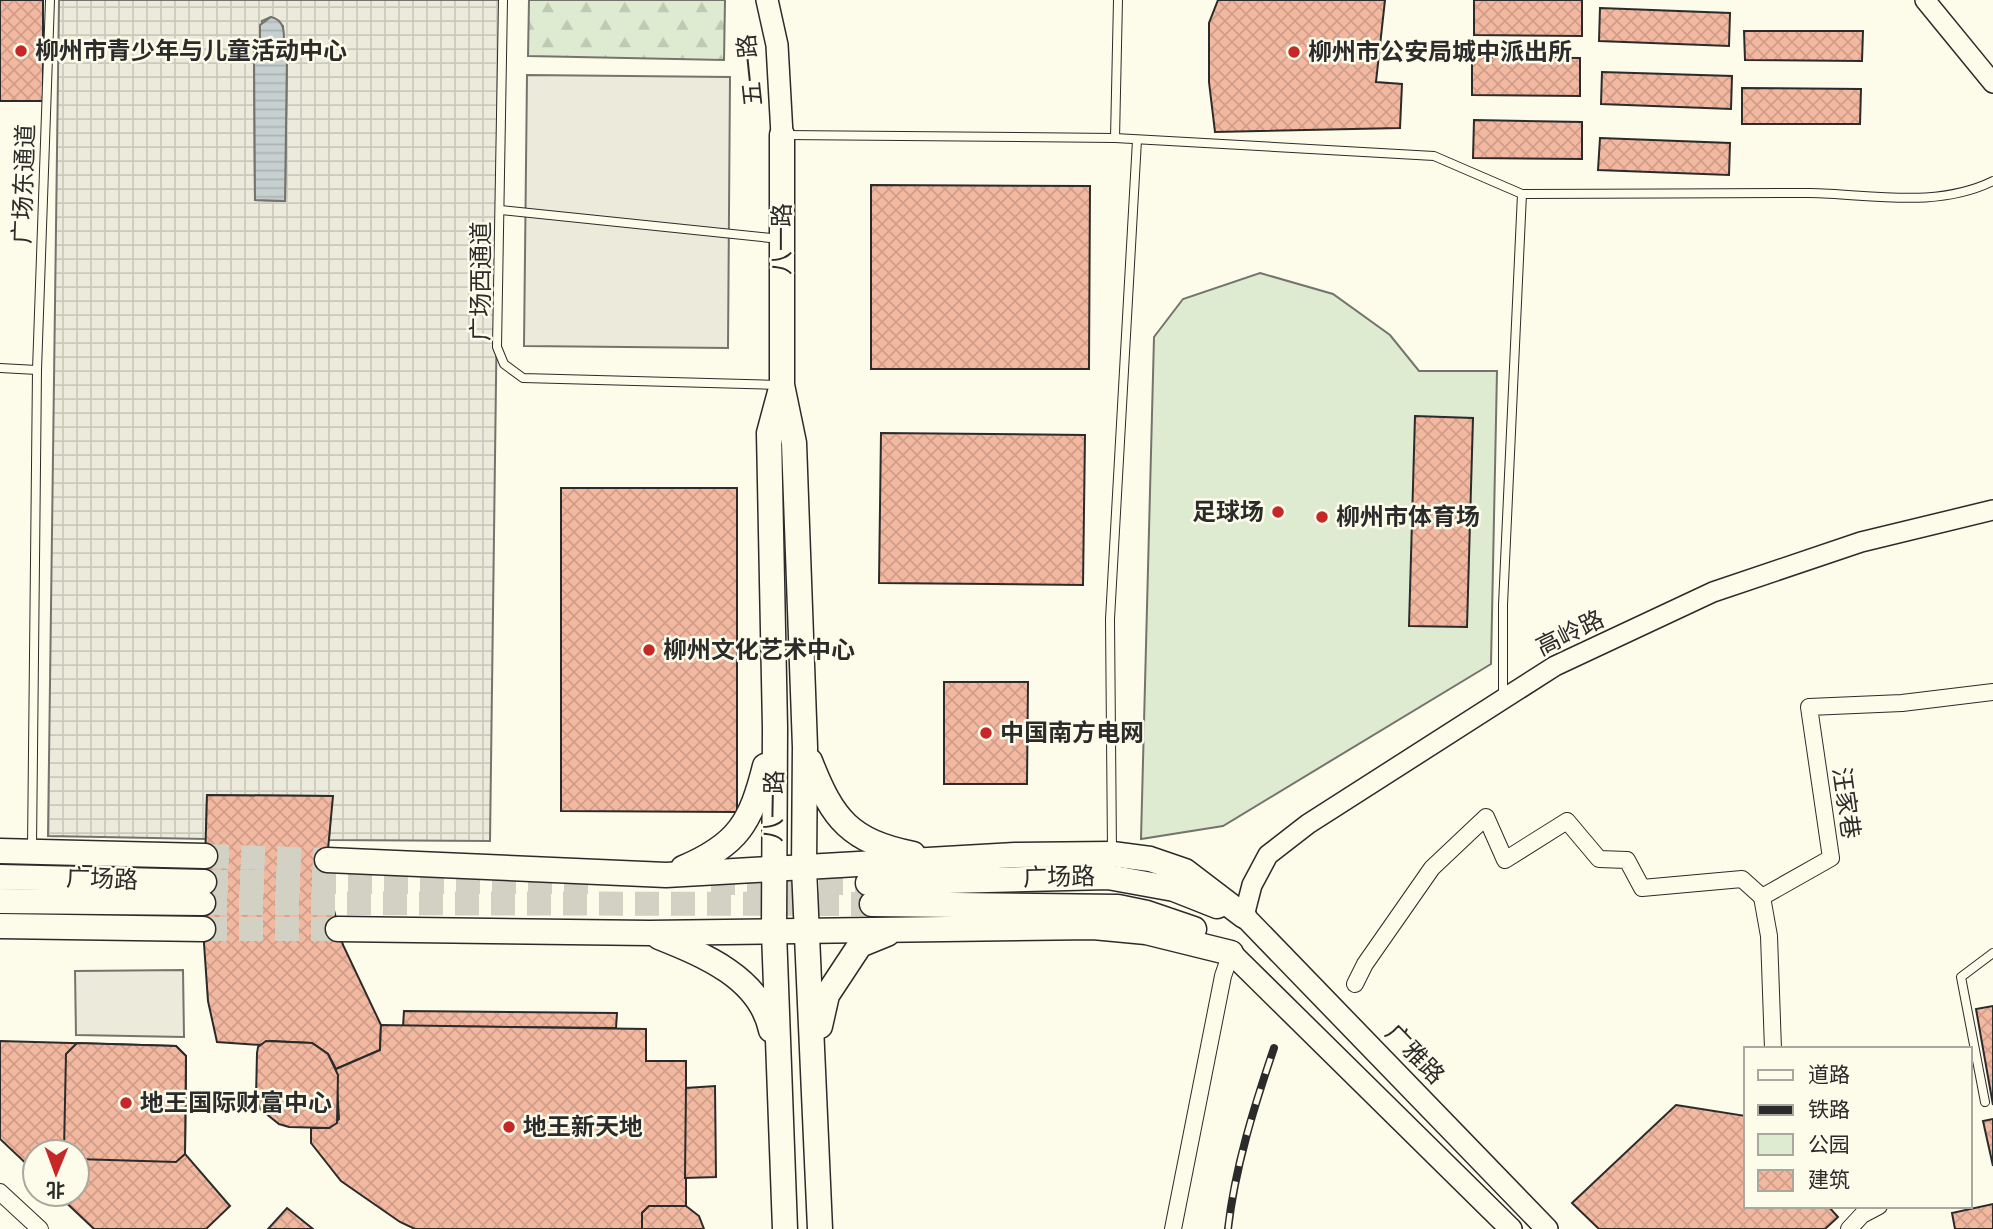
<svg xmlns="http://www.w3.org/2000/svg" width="1993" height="1229" font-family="'Work Sans','Noto Sans SC',sans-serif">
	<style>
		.green { fill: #deebd1; stroke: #74746e; stroke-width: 2 }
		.forest { fill: url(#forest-firs); stroke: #74746e; stroke-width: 2 }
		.parking { fill: #eceadb; stroke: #74746e; stroke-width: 2 }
		.plaza { fill: url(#plaza-grid); stroke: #74746e; stroke-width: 2; fill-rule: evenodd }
		.water { fill: url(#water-rules); stroke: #74746e; stroke-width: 2 }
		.building { fill: url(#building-cross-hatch); stroke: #2b2b2b; stroke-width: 2 }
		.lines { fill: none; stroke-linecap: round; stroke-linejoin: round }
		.primary-tunnel { stroke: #d3d1c4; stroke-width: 24; stroke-dasharray: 24 12; stroke-linecap: butt }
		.service-casing { stroke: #2b2b2b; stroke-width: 10 }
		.minor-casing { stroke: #2b2b2b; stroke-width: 18 }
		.tertiary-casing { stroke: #2b2b2b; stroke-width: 22 }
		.secondary-casing { stroke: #2b2b2b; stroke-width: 24 }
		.primary-casing { stroke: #2b2b2b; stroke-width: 27 }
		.service { stroke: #fdfbea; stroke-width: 8 }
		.minor { stroke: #fdfbea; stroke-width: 16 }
		.tertiary { stroke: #fdfbea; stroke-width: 19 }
		.secondary { stroke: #fdfbea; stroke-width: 21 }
		.primary { stroke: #fdfbea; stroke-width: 24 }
		.rail-casing { stroke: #2b2b2b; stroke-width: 8 }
		.rail { stroke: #fdfbea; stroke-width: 5; stroke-dasharray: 16; stroke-linecap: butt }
		.poi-dot { fill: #c62828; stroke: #fdfbea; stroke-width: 2.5 }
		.labels { text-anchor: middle; stroke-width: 5; stroke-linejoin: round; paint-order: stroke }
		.poi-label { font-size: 24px; font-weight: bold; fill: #2b2b2b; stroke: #fdfbea; text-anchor: start }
		.street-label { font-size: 24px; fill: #2b2b2b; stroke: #fdfbea }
	</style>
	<defs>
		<pattern id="forest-firs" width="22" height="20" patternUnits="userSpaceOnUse" patternTransform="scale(1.75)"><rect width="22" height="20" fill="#deebd1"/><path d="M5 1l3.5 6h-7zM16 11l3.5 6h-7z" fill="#bfcab4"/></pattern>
		<pattern id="plaza-grid" width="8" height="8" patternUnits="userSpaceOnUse" patternTransform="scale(1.75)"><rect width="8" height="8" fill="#eceadb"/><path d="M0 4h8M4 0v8" fill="none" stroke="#cbc9bc"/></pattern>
		<pattern id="water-rules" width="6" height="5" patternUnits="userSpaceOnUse" patternTransform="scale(1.75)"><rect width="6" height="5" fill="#c7d0d0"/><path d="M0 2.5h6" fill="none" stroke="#abb3b3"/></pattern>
		<pattern id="building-cross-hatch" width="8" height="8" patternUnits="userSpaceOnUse" patternTransform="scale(1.75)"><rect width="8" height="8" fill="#f2b8a0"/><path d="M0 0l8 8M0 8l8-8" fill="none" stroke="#d09e8a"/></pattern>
	</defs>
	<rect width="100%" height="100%" fill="#fdfbea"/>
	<polygon class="green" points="1260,273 1333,294 1390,335 1419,371 1497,371 1491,664 1223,826 1141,839 1154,337 1183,299"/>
	<polygon class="forest" points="529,0 725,0 724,60 528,56"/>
	<g class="parking">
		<polygon points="527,75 730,77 728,348 524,346"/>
		<polygon points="183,970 184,1037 76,1035 75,971"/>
	</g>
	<path class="plaza" d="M59 0H501L490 841 329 840 332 796 207 795 206 839 48 836ZM271 17 283 26 284 52 287 53 285 201 255 200 254 52H260L262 21Z"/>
	<path class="water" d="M271 17C288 21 283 38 284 52L287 53 285 201 255 200 254 52H260V25Z"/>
	<g class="building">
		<rect x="0" y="0" width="43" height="101"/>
		<polygon points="1218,0 1385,0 1376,82 1402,84 1400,128 1215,132 1209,82 1209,23"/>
		<polygon points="1474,0 1582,0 1582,36 1474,35"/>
		<polygon points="1600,8 1730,13 1729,46 1599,41"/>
		<polygon points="1744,31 1863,31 1862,61 1745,60"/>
		<polygon points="1472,57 1580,58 1580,96 1472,95"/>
		<polygon points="1602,72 1732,76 1731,109 1601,104"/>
		<polygon points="1742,88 1861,89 1860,124 1742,124"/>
		<polygon points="1474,120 1582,122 1582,159 1473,158"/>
		<polygon points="1600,138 1730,143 1729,175 1598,170"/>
		<polygon points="871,185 1090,186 1089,369 871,369"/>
		<polygon points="1415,416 1473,418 1467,627 1409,626"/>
		<polygon points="881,433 1085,435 1083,585 879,583"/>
		<polygon points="561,488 737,488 737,812 561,811"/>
		<polygon points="944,682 1028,682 1027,784 944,784"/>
		<polygon points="207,795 333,796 327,860 329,891 343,945 381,1025 380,1050 336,1069 328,1054 312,1043 271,1041 260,1045 217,1042 208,1001 203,929"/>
		<polygon points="1993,1006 1993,1105 1976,1009"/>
		<polygon points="404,1011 617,1013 616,1028 403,1026"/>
		<polygon points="381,1025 646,1029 646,1061 686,1061 686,1206 649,1206 642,1213 642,1229 415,1229 400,1222 341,1181 311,1143 311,1128 329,1128 339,1119 336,1069 380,1050"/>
		<polygon points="0,1041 176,1046 186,1056 185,1154 230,1206 206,1229 94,1229 57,1194 77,1194 77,1152 35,1152 35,1172 0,1139"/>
		<polygon points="266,1041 312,1043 328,1054 338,1075 337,1123 329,1128 289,1127 279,1124 260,1109 256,1097 257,1053 258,1047"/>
		<polygon points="77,1043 176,1046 186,1056 185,1154 176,1162 77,1159 77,1152 64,1150 66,1054"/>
		<polygon points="715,1086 716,1177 685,1178 686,1088"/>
		<polygon points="1676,1105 1746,1116 1746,1206 1828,1206 1838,1217 1825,1229 1599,1229 1572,1203"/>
		<polygon points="1993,1119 1993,1166 1983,1121"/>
		<polygon points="1993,1204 1993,1229 1955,1229 1952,1213"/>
		<polygon points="649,1206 686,1206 699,1216 704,1229 642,1229 642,1213"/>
		<polygon points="287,1208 313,1229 268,1229"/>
	</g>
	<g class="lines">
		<g class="primary-tunnel">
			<polyline points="205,856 327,860"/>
			<polyline points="204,882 591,882"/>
			<polyline points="711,883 868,883"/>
			<polyline points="203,903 872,904"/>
			<polyline points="203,929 338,929"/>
		</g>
		<defs>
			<g id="service">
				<polyline points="503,0 497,347 504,364 523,378 778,385"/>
				<polyline points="785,135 1115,138 1434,156 1522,194 1503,605 1503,699"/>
				<polyline points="1115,138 1118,0"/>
				<path d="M1522 194C1618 194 1714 193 1810 193 1871 194 1936 209 1993 181"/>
				<polyline points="501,210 780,239"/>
				<polyline points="0,368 37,370"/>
				<polyline points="32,847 37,370 50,0"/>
				<polyline points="1112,852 1110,619 1137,140"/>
				<polyline points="1985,1102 1961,977 1993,953"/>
			</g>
			<g id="minor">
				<polyline points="1355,984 1365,964 1432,868 1486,817 1505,860 1567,821 1599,859 1627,860 1642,888 1742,879 1762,897"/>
				<polyline points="1773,1049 1769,936 1762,897 1831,858 1809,707 1902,703 1993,692"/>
				<polyline points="0,1192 40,1229"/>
				<polyline points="1173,1229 1223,976 1231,953"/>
				<polyline points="1849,1229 1862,1215 1879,1206"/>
			</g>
			<g id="tertiary">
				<polyline points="1925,0 1993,83"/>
				<polyline points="1244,916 1252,885 1268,855 1308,824 1555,666 1713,592 1861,542 1993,510"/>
			</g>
			<g id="secondary">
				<polyline points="767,0 777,45 782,135"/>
				<polyline points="1244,916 1547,1229"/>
				<polyline points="1231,953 1511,1229"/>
			</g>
			<g id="primary">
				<polyline points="782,135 782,385 794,443 805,747 804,868 820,1229"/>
				<polyline points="780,392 769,433 775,728 774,932 785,1229"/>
				<path d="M810 761C833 820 850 841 913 854"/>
				<polyline points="0,851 205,856"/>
				<polyline points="327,860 666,875 1015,855 1112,854 1150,859 1185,871 1244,916"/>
				<path d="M683 868C738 845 751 822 765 766"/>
				<polyline points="0,877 204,882"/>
				<polyline points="868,883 1108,877 1174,889 1217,906"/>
				<polyline points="0,901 203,903"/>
				<polyline points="872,904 1118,907 1147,913 1194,929"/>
				<polyline points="0,926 203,929"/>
				<polyline points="338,929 649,933 1093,927 1146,932 1231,953"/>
				<path d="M659 937C704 955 760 978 771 1030"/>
				<polyline points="820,1026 827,995 860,945 887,934"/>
			</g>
		</defs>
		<use href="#service" class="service-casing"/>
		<use href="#minor" class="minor-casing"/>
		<use href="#tertiary" class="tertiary-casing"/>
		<use href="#secondary" class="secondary-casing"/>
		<use href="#primary" class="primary-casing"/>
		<use href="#service" class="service"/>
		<use href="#minor" class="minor"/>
		<use href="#tertiary" class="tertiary"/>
		<use href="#secondary" class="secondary"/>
		<use href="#primary" class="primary"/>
		<defs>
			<path id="rail" d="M1228 1229C1235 1167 1254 1107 1274 1048"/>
		</defs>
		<use href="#rail" class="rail-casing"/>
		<use href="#rail" class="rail"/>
	</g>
	<g class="poi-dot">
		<circle cx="21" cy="51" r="7"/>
		<circle cx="1294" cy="52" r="7"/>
		<circle cx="1278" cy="512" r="7"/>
		<circle cx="1322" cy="517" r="7"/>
		<circle cx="649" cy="650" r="7"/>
		<circle cx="986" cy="733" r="7"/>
		<circle cx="126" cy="1103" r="7"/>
		<circle cx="509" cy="1127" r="7"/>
	</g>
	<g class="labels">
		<g class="poi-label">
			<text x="35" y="59">柳州市青少年与儿童活动中心</text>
			<text x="1308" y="60">柳州市公安局城中派出所</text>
			<text x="1264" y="520" text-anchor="end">足球场</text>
			<text x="1336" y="525">柳州市体育场</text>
			<text x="663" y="658">柳州文化艺术中心</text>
			<text x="1000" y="741">中国南方电网</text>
			<text x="140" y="1111">地王国际财富中心</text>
			<text x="523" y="1135">地王新天地</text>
		</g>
		<g class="street-label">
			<text transform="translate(750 70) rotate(-96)" y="8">五一路</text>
			<text transform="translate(24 184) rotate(-88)" y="8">广场东通道</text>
			<text transform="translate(782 239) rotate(-90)" y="8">八一路</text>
			<text transform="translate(481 281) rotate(-90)" y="8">广场西通道</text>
			<text transform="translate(1570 633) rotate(-26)" y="8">高岭路</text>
			<text transform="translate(1846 803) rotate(82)" y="8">汪家巷</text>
			<text transform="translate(774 806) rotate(-89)" y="8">八一路</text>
			<text transform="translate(1059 877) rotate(-1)" y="8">广场路</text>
			<text transform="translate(102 879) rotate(2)" y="8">广场路</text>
			<text transform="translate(1415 1054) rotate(46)" y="8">广雅路</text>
		</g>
	</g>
	<rect x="1744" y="1047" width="228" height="161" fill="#fdfbea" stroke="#a9a89e" stroke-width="2"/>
	<rect x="1758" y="1070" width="35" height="10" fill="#fdfbea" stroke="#a9a89e" stroke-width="2"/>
	<text x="1808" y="1082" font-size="21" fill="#2b2b2b">道路</text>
	<rect x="1758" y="1105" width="35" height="10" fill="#2b2b2b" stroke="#a9a89e" stroke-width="2"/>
	<text x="1808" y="1117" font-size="21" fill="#2b2b2b">铁路</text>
	<rect x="1758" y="1134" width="35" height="21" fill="#deebd1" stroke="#a9a89e" stroke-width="2"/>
	<text x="1808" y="1152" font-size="21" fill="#2b2b2b">公园</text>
	<rect x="1758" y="1170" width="35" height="21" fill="url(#building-cross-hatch)" stroke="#a9a89e" stroke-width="2"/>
	<text x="1808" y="1187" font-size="21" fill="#2b2b2b">建筑</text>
	<g transform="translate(56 1173) rotate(181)"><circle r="33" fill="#fdfbea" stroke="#a9a89e" stroke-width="2"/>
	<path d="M0-5L12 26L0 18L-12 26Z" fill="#c62828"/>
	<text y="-10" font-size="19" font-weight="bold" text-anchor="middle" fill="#2b2b2b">北</text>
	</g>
</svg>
